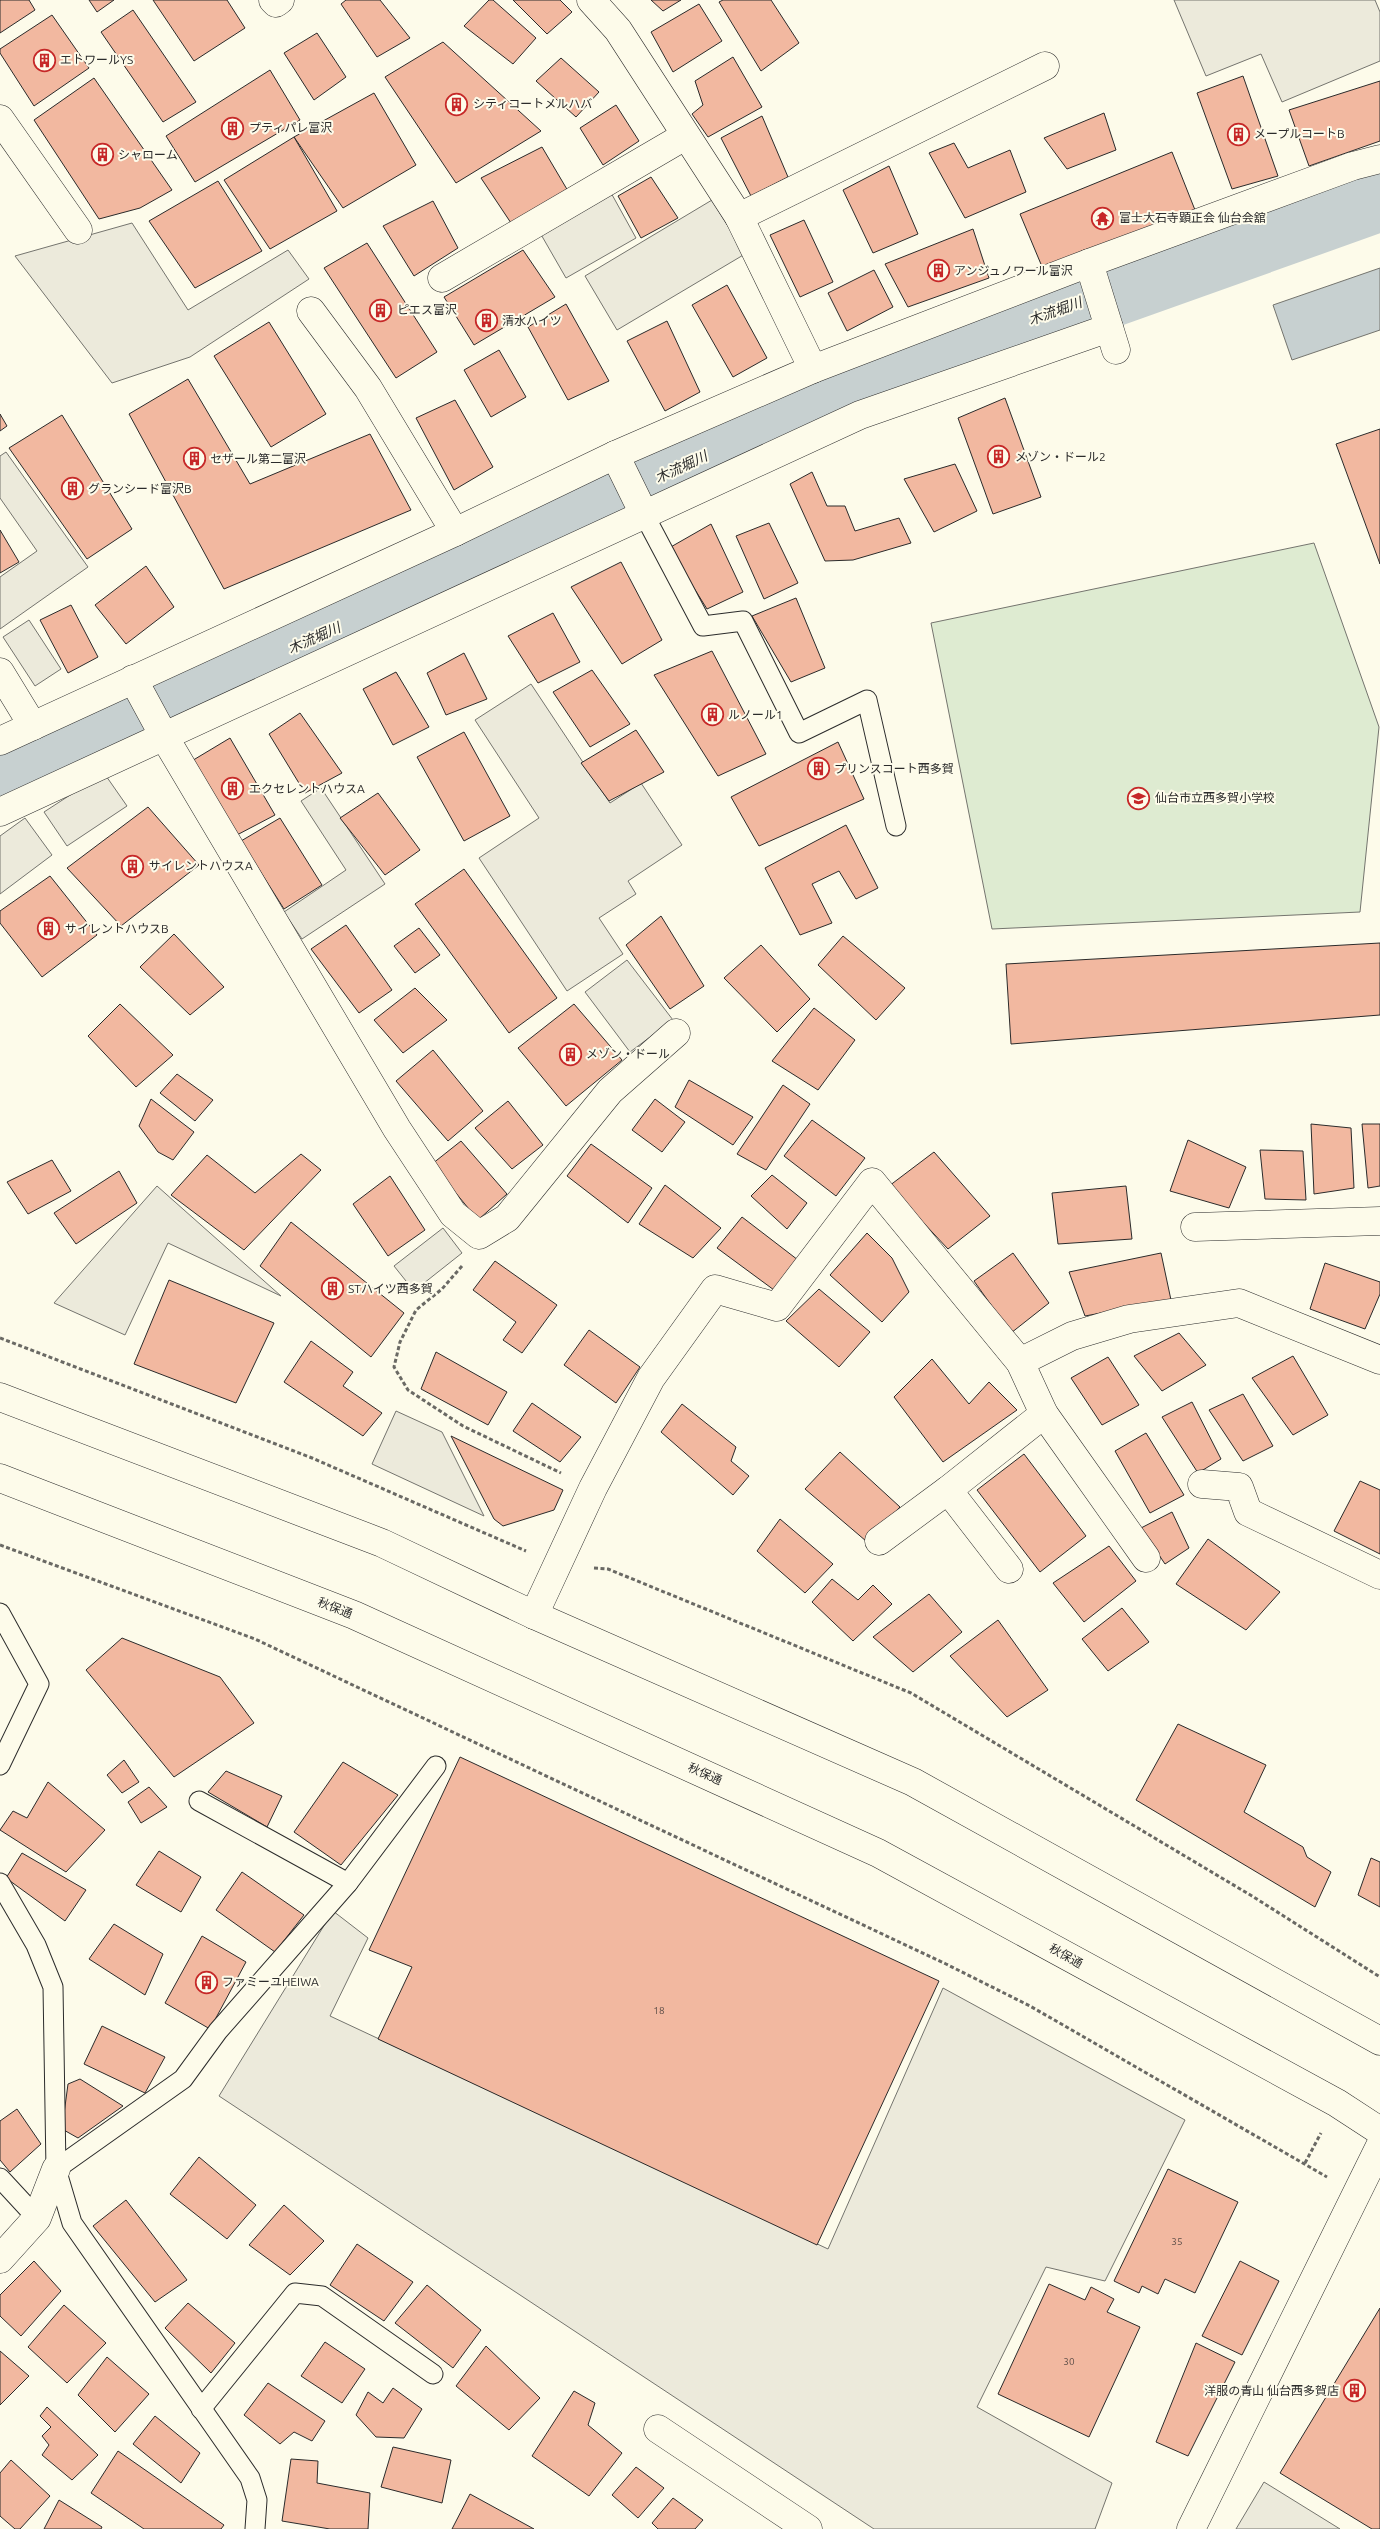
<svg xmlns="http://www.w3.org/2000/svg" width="1380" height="2529" font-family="Ubuntu,'Noto Sans JP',sans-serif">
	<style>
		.green { fill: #deebd1; stroke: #74746e }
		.parking { fill: #eceadb; stroke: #74746e }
		.water { fill: #c7d0d0; stroke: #74746e }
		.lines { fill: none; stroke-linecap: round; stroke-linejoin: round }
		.river { stroke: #c7d0d0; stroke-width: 74 }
		.building { fill: #f2b8a0; stroke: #2b2b2b }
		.lane-casing { stroke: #2b2b2b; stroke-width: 21 }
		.street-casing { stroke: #2b2b2b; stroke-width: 29 }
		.secondary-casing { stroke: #2b2b2b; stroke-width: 29 }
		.highway-casing { stroke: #2b2b2b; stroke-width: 29 }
		.path { stroke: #6a6964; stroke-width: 3; stroke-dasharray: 4 2.5; stroke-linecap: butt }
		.lane { stroke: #fdfbea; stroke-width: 19 }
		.street { stroke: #fdfbea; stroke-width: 28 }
		.secondary { stroke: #fdfbea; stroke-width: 28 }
		.highway { stroke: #fdfbea; stroke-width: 28 }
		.labels { text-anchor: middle; stroke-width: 4; stroke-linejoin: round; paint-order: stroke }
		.number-label { font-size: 10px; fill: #5d4e48 }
		.poi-label { font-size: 12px; fill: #2b2b2b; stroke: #fdfbea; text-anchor: start }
		.street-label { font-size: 12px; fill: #2b2b2b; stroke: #fdfbea }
		.water-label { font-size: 14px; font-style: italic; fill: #2b2b2b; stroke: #fdfbea }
	</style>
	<rect width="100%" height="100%" fill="#fdfbea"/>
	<polygon class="green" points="1314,543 1379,727 1360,912 992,929 931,623"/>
	<g class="parking">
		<polygon points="1174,0 1375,0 1380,12 1380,61 1282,102 1261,54 1206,76"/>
		<polygon points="610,191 636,238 566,278 539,231"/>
		<polygon points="712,200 745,254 617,330 585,276"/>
		<polygon points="132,223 188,310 288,250 309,279 190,357 112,383 15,256"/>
		<polygon points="6,452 88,567 0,629 0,577 37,551 0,498 0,456"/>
		<polygon points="29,620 61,669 35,686 3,637"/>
		<polygon points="531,684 610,803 641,783 682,845 628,881 636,894 599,918 623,954 567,991 479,858 539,818 475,720"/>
		<polygon points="104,773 127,806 67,846 44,812"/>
		<polygon points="321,788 385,884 302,939 284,912 346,870 301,801"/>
		<polygon points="25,818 52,855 0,894 0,836"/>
		<polygon points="627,960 673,1020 630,1052 585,992"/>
		<polygon points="157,1186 281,1296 168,1243 125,1335 54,1303"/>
		<polygon points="443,1228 462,1253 414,1291 394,1266"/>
		<polygon points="396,1411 442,1432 484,1516 372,1464"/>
		<polygon points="333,1911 368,1938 330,2016 828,2249 943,1988 1185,2120 1105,2281 1046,2267 977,2407 1112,2483 1095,2529 874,2529 219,2096"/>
		<polygon points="1264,2482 1340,2529 1236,2529"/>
	</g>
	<polygon class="water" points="1380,268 1380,330 1292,360 1273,305"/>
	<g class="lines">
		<polyline class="river" points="0,781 382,607 783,419 1047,313 1380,194"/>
	</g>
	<g class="building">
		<polygon points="0,0 29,0 35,10 0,33"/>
		<polygon points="89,0 114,0 97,12"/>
		<polygon points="153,0 227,0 245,28 194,61"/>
		<polygon points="346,0 380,0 410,38 377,57 341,4"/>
		<polygon points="489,0 493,0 536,38 513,64 464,26"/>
		<polygon points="513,0 560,0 572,12 547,34"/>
		<polygon points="651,0 681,0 663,11"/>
		<polygon points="723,0 771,0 799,43 761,71 719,2"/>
		<polygon points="699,4 722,41 673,72 651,32"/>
		<polygon points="133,10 196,102 163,122 101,32"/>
		<polygon points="52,15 89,68 34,106 0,53 0,49"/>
		<polygon points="317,33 346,77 314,100 284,53"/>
		<polygon points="443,42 541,131 456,183 385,77"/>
		<polygon points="733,57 762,107 708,137 692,114 703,105 695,81"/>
		<polygon points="561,58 599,92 576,117 536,81"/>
		<polygon points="270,70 300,120 195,182 166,136"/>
		<polygon points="1243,76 1278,176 1232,189 1197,93"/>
		<polygon points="94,78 172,190 140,208 99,219 34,120"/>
		<polygon points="1380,81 1380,141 1309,166 1289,110"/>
		<polygon points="374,93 416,165 343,208 294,137"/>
		<polygon points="616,105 639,141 603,165 580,128"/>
		<polygon points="1104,113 1116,150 1067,169 1044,138"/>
		<polygon points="762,116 788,177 751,196 721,138"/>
		<polygon points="294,137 337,211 270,249 224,180"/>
		<polygon points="954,143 968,168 1010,150 1026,192 965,218 929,153"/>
		<polygon points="542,147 568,191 511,223 481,178"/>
		<polygon points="1172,152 1195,210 1043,269 1020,214"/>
		<polygon points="889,166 918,234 873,253 843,190"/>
		<polygon points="651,177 678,218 641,238 618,196"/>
		<polygon points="218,181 262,251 195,288 149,221"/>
		<polygon points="433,201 458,248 414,276 383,226"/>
		<polygon points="804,220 833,282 800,297 770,235"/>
		<polygon points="973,229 989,278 908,307 885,264"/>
		<polygon points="367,243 437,352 396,378 324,268"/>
		<polygon points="523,250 555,297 474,345 444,297"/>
		<polygon points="874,270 893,307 847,331 828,293"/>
		<polygon points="727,285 767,358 733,377 692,305"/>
		<polygon points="566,304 609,381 568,400 528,327"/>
		<polygon points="667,321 700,392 665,411 627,341"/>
		<polygon points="269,322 326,414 271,447 214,356"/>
		<polygon points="499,350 526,397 491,417 464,370"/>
		<polygon points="188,379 250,484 370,434 411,510 224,589 129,414"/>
		<polygon points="1005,398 1041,497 993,514 958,418"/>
		<polygon points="455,400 493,467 454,490 416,418"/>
		<polygon points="0,414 7,426 0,431"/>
		<polygon points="62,415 132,529 87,559 9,448"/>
		<polygon points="1380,429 1380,564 1336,444"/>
		<polygon points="955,464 977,511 934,532 904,479"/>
		<polygon points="812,472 827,506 845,506 855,531 899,518 911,543 853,560 825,561 790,484"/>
		<polygon points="769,523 798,583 764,599 736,536"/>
		<polygon points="711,524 743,592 707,609 669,548"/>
		<polygon points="0,530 19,562 0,573"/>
		<polygon points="621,562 662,640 622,664 571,587"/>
		<polygon points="146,566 174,607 126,644 95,605"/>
		<polygon points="796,598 825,668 791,682 752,616"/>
		<polygon points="71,605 98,657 68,673 40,620"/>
		<polygon points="553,613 580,662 538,683 508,636"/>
		<polygon points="712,651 766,754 718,776 654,675"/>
		<polygon points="464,653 487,699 446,715 427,673"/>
		<polygon points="592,670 630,724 590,747 553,692"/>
		<polygon points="396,672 429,727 393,745 363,689"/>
		<polygon points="300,713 342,773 305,793 269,734"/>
		<polygon points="636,730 664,772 609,801 581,763"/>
		<polygon points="464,732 510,816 464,841 417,757"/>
		<polygon points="230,738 275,815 235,836 190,762"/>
		<polygon points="838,742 864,799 759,846 731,797"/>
		<polygon points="378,793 420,850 385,875 340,818"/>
		<polygon points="148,807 199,865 121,926 67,868"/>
		<polygon points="280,818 322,885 284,909 241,841"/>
		<polygon points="846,825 878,888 856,899 839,871 812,884 832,923 800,935 765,868"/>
		<polygon points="464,869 557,998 509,1033 415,904"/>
		<polygon points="50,876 97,935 42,977 0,923 0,911"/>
		<polygon points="661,916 704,986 670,1009 626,945"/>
		<polygon points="346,925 392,990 359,1013 311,949"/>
		<polygon points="419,928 440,955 415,973 394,946"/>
		<polygon points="174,934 224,987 190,1015 140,967"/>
		<polygon points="843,936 905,988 876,1020 818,965"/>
		<polygon points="1380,943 1380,1015 1011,1044 1006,964"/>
		<polygon points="761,945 810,999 777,1032 724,978"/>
		<polygon points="415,988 447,1020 403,1053 374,1020"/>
		<polygon points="120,1004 173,1055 136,1087 88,1036"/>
		<polygon points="574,1004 622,1060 566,1106 518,1048"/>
		<polygon points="814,1008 855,1040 818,1090 772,1061"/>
		<polygon points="433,1050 483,1111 448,1141 396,1081"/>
		<polygon points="177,1074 213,1100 195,1121 160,1093"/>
		<polygon points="689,1080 753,1117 733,1145 675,1107"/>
		<polygon points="783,1085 810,1104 766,1170 737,1154"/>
		<polygon points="151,1099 194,1132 173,1160 158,1152 139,1126"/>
		<polygon points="655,1099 685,1122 662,1152 632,1130"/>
		<polygon points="508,1101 543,1145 512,1169 475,1128"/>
		<polygon points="812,1120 865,1158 836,1196 784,1156"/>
		<polygon points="1311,1124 1351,1128 1354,1188 1314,1194"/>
		<polygon points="1362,1124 1380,1124 1380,1186 1368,1188"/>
		<polygon points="1188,1140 1246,1167 1229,1208 1170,1191"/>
		<polygon points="461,1141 507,1194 478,1220 432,1164"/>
		<polygon points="591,1144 652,1188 628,1223 567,1176"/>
		<polygon points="1260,1150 1303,1151 1306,1200 1265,1199"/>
		<polygon points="934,1152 990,1216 948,1249 889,1186"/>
		<polygon points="301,1154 321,1170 244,1250 171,1195 207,1155 255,1193"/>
		<polygon points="52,1160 71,1191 28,1214 7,1182"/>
		<polygon points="119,1171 137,1203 76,1244 54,1213"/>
		<polygon points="772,1175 807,1203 787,1229 751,1196"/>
		<polygon points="390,1176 425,1230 388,1256 353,1204"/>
		<polygon points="665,1185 721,1228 693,1258 639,1224"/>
		<polygon points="1126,1186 1132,1239 1058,1244 1052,1193"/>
		<polygon points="742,1217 798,1260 774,1290 717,1248"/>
		<polygon points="291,1222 404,1313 371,1357 260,1266"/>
		<polygon points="867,1233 892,1258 909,1292 882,1322 830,1275"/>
		<polygon points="1013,1253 1049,1303 1011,1333 974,1281"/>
		<polygon points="1161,1253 1171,1300 1085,1316 1069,1272"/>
		<polygon points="495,1261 557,1305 522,1353 503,1340 516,1322 473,1290"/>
		<polygon points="1325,1263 1380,1282 1380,1294 1365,1329 1310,1309"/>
		<polygon points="169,1280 274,1323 236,1403 134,1364"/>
		<polygon points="819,1289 870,1332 839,1367 786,1321"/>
		<polygon points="589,1330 640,1367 616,1403 564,1365"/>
		<polygon points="1179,1333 1206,1365 1162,1391 1134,1356"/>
		<polygon points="311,1341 353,1372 343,1386 382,1413 363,1436 284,1382"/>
		<polygon points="436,1352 507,1392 488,1425 421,1389"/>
		<polygon points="1293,1356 1328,1415 1293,1435 1252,1378"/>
		<polygon points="1108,1357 1139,1405 1102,1425 1071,1378"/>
		<polygon points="932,1359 969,1404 989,1382 1017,1410 943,1462 894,1397"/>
		<polygon points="1243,1394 1273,1446 1243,1461 1209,1410"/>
		<polygon points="1192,1402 1221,1459 1198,1473 1162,1417"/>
		<polygon points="532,1403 581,1437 560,1462 513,1431"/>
		<polygon points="682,1404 736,1447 731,1461 749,1476 733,1495 661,1432"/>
		<polygon points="1146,1433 1184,1495 1150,1513 1115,1451"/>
		<polygon points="451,1436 563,1490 554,1510 503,1526 494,1519"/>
		<polygon points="840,1452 900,1507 866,1541 805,1489"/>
		<polygon points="1024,1454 1086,1536 1040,1572 977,1490"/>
		<polygon points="1360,1481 1380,1490 1380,1554 1334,1531"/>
		<polygon points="1172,1512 1189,1548 1165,1564 1141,1528"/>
		<polygon points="780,1519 833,1564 805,1593 757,1551"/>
		<polygon points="1208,1539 1280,1592 1246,1630 1176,1584"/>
		<polygon points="1109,1546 1136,1581 1084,1622 1053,1583"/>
		<polygon points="832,1579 858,1600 873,1585 892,1604 853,1641 812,1602"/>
		<polygon points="929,1594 962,1632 913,1672 873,1637"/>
		<polygon points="1122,1608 1149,1642 1108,1671 1082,1639"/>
		<polygon points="998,1620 1048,1690 1007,1717 950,1656"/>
		<polygon points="122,1638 220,1677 254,1723 174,1777 86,1670"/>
		<polygon points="1178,1724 1266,1765 1244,1812 1303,1847 1307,1857 1331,1872 1315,1907 1136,1800"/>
		<polygon points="460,1757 939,1981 817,2245 378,2039 412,1967 369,1950"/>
		<polygon points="124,1760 139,1782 122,1793 107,1775"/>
		<polygon points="343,1762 398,1795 341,1865 294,1832"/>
		<polygon points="226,1771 282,1796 267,1827 208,1792"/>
		<polygon points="48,1782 105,1830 66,1872 0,1830 13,1811 27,1818"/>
		<polygon points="149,1787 167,1807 141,1823 128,1802"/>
		<polygon points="159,1851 201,1877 181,1912 136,1885"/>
		<polygon points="22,1853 86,1890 65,1921 6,1878"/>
		<polygon points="1371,1858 1380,1862 1380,1907 1358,1895"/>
		<polygon points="242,1872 304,1915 275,1952 216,1910"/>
		<polygon points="114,1924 163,1954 145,1995 89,1959"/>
		<polygon points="202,1936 246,1962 210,2029 165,2003"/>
		<polygon points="102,2026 165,2057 145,2093 84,2064"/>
		<polygon points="80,2079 123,2106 78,2138 62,2129 68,2084"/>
		<polygon points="17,2109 41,2144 10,2172 0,2160 0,2121"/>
		<polygon points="199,2157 256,2205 227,2239 170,2194"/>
		<polygon points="1168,2169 1238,2202 1195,2293 1165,2279 1158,2294 1142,2286 1139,2293 1114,2281"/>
		<polygon points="126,2200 187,2280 155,2302 93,2226"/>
		<polygon points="284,2205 324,2241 290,2275 249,2245"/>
		<polygon points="357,2244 413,2282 384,2321 330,2285"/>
		<polygon points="34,2261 61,2291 21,2336 0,2316 0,2295"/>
		<polygon points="1240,2261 1279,2281 1242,2355 1202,2336"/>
		<polygon points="1049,2284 1085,2300 1091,2287 1114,2299 1107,2312 1140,2327 1089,2437 998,2394"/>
		<polygon points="427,2285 481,2330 453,2368 395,2323"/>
		<polygon points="188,2303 235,2343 211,2373 165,2328"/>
		<polygon points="64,2305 106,2343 67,2383 28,2347"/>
		<polygon points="1380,2308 1380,2529 1372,2529 1280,2473"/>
		<polygon points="325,2342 365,2369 342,2403 301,2376"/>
		<polygon points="1196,2343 1235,2362 1188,2456 1156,2442"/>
		<polygon points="486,2346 540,2398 509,2430 456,2386"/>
		<polygon points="0,2351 29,2376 0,2405"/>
		<polygon points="107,2357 149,2394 115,2432 78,2395"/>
		<polygon points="268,2383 325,2421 312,2441 294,2432 280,2444 244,2415"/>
		<polygon points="393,2388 422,2409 404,2438 376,2437 356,2415 368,2392 383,2403"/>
		<polygon points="574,2391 595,2403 588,2425 622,2453 589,2496 532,2456"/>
		<polygon points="47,2407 98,2455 72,2480 42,2455 49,2445 42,2436 51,2427 40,2416"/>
		<polygon points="155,2416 200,2453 181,2483 133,2444"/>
		<polygon points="393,2447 451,2460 442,2503 381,2487"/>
		<polygon points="118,2451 224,2525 221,2529 144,2529 91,2493"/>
		<polygon points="291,2459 318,2461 317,2483 370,2493 368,2529 330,2529 282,2521"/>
		<polygon points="11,2460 50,2496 20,2529 15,2529 0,2516 0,2473"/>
		<polygon points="636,2467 664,2488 638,2518 612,2495"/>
		<polygon points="470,2494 534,2529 452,2529"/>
		<polygon points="673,2498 703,2520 695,2529 658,2529 652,2523"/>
		<polygon points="59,2500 102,2527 101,2529 44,2529"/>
	</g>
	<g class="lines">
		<defs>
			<g id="lane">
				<polyline points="639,505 703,626 743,621 799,733 867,700 896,826"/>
				<polyline points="0,1613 39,1684 0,1765"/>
				<polyline points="199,1801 348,1883"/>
				<polyline points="0,1883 36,1945 53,1987 56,2169 72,2223 250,2478 257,2500 255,2529"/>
				<polyline points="56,2169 183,2079 218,2031 348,1883 436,1766"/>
				<polyline points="0,2178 37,2218"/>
				<polyline points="201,2409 295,2293 322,2296 433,2374"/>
			</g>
			<g id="street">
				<polyline points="273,0 276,3 280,0"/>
				<polyline points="591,0 618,30 739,217 813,369"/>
				<polyline points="0,119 78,230"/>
				<polyline points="739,217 1045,66"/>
				<polyline points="1089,263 1116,350"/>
				<polyline points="442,278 685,136"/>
				<polyline points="311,311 368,388 455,532"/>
				<polyline points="615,455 639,504"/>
				<polyline points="0,672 33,726"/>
				<polyline points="133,679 165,738 397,1129 453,1214 479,1235 507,1218 610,1091 676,1033"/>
				<polyline points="0,812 860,415 1109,328"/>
				<polyline points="1195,1227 1380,1221"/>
				<polyline points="1020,1362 1072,1336 1129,1319 1239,1303 1380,1360"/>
				<polyline points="1202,1484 1239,1487 1248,1512 1380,1575"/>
				<polyline points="948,1490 1009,1569"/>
				<polyline points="879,1541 948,1490 1044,1414"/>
				<polyline points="534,1615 593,1488 651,1378 715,1289 777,1307 872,1182 1020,1362 1044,1414 1146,1558"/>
				<polyline points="0,2259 37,2218 56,2169"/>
				<polyline points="658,2429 808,2529"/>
			</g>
			<g id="secondary">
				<polyline points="0,741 455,532 615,455 813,369 1089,263 1353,166 1380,159"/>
				<polyline points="1191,2529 1380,2146"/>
			</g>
			<g id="highway">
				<polyline points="0,1397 382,1543 534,1615 913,1782 1380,2041"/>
				<polyline points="0,1478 354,1615 878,1853 1337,2103 1380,2131"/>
			</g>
		</defs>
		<use href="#lane" class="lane-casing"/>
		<use href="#street" class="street-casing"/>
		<use href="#secondary" class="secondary-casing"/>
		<use href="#highway" class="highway-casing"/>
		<g class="path">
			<polyline points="462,1266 442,1289 416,1310 400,1342 394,1367 408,1390 463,1426 561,1473"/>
			<polyline points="0,1338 312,1458 526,1551"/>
			<polyline points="0,1545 255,1639 946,1964 1030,2006 1327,2177"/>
			<polyline points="594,1568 608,1569 911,1693 1252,1896 1380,1977"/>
			<polyline points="1305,2163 1321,2133"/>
		</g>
		<use href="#lane" class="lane"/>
		<use href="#street" class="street"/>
		<use href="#secondary" class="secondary"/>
		<use href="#highway" class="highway"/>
	</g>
	<defs>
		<symbol id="building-ring" viewBox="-11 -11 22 22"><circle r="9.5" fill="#fdfbea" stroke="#c62828" stroke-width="1.5"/><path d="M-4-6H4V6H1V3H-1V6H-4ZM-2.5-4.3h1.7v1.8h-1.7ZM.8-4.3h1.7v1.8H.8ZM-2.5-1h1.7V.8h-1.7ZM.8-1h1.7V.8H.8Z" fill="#c62828"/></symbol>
		<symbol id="temple-ring" viewBox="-11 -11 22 22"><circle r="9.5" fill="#fdfbea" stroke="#c62828" stroke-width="1.5"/><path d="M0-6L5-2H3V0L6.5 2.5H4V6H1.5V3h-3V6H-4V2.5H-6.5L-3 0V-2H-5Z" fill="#c62828"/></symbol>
		<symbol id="school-ring" viewBox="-11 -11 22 22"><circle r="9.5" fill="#fdfbea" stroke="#c62828" stroke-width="1.5"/><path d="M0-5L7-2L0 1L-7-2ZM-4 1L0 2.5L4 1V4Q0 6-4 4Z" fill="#c62828"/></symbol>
	</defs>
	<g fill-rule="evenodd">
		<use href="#building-ring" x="32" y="48" width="25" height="25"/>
		<use href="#building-ring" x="444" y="92" width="25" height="25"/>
		<use href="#building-ring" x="220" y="116" width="25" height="25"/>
		<use href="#building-ring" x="1226" y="122" width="25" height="25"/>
		<use href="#building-ring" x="90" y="142" width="25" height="25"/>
		<use href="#temple-ring" x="1090" y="206" width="25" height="25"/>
		<use href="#building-ring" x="926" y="258" width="25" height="25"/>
		<use href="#building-ring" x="368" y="298" width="25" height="25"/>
		<use href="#building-ring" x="474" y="308" width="25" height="25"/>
		<use href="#building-ring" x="986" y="444" width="25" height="25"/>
		<use href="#building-ring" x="182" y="446" width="25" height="25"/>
		<use href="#building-ring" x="60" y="476" width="25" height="25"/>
		<use href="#building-ring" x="700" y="702" width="25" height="25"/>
		<use href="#building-ring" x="806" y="756" width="25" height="25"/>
		<use href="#building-ring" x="220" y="776" width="25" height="25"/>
		<use href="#school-ring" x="1126" y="786" width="25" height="25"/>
		<use href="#building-ring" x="120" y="854" width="25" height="25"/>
		<use href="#building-ring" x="36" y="916" width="25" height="25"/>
		<use href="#building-ring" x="558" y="1042" width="25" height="25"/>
		<use href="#building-ring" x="320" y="1276" width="25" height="25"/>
		<use href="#building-ring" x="194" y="1970" width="25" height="25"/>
		<use href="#building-ring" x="1342" y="2378" width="25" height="25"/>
	</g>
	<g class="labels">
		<g class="number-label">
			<text x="659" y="2014">18</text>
			<text x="1177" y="2245">35</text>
			<text x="1069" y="2365">30</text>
		</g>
		<g class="poi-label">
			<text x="60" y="64">エトワールYS</text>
			<text x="473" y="108">シティコートメルハバ</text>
			<text x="249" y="132">プティパレ富沢</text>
			<text x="1254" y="138">メープルコートB</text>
			<text x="118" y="159">シャローム</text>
			<text x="1119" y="222">富士大石寺顕正会 仙台会舘</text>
			<text x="954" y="275">アンジュノワール富沢</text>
			<text x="397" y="314">ピエス富沢</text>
			<text x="502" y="325">清水ハイツ</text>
			<text x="1015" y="461">メゾン・ドール2</text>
			<text x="210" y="463">セザール第二富沢</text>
			<text x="88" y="493">グランシード富沢B</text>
			<text x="728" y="719">ルノール1</text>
			<text x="834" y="773">プリンスコート西多賀</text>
			<text x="249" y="793">エクセレントハウスA</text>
			<text x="1155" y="802">仙台市立西多賀小学校</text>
			<text x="149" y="870">サイレントハウスA</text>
			<text x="65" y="933">サイレントハウスB</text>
			<text x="586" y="1058">メゾン・ドール</text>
			<text x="348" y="1293">STハイツ西多賀</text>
			<text x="222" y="1986">ファミーユHEIWA</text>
			<text x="1339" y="2395" text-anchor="end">洋服の青山 仙台西多賀店</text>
		</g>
		<g class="street-label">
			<text transform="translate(335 1608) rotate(21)" y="4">秋保通</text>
			<text transform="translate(705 1774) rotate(24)" y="4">秋保通</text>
			<text transform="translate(1066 1956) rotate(29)" y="4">秋保通</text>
		</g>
		<g class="water-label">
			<text transform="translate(1055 311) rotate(-20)" y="5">木流堀川</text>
			<text transform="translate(681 467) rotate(-25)" y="5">木流堀川</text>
			<text transform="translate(314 638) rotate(-24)" y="5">木流堀川</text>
		</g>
	</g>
</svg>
